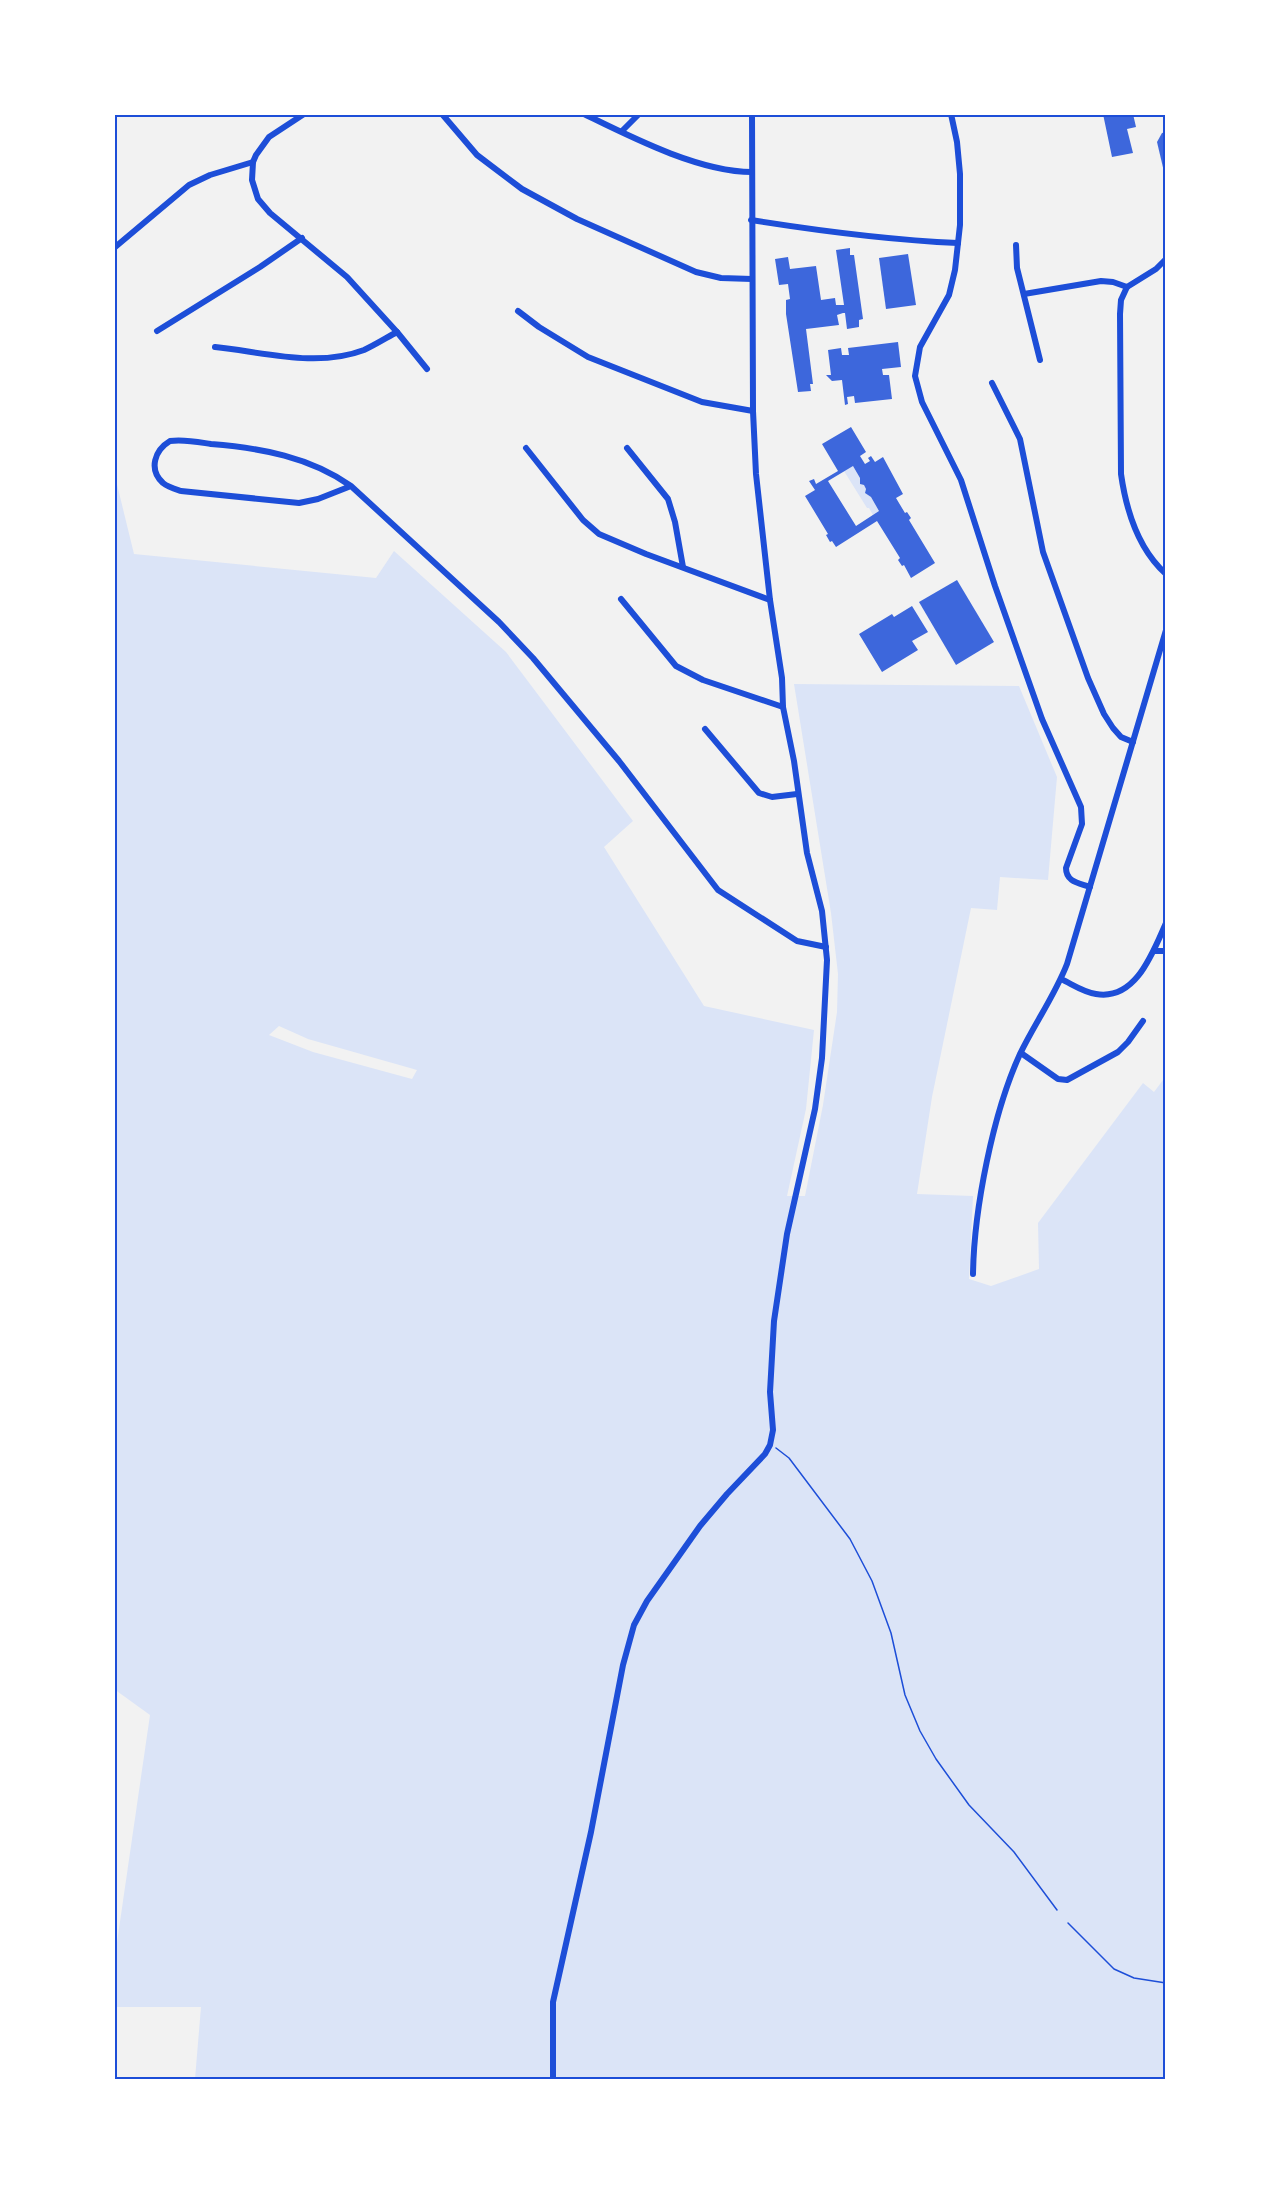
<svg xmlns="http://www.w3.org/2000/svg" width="1280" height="2193" font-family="Georgia,serif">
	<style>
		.green { fill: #dbe4f7; fill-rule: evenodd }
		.building { fill: #3d67dc; fill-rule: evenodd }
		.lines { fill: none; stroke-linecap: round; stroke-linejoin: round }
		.path { stroke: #1d4ed8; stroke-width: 1.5 }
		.minor { stroke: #1d4ed8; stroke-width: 6 }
		.neatline { fill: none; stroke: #1d4ed8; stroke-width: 2 }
	</style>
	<rect width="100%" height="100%" fill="#f2f2f2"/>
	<g class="green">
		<polygon points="853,466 860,478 860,484 864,485 866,489 865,493 871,497 879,511 873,515 869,508 867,508 844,471"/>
		<path d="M114 472 134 554 376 578 394 551 506 652 633 821 604 847 704 1006 814 1030 806 1109 787 1196H805L823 1105 837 1012 838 974 831 913 794 684 1019 686 1057 777 1048 880 1000 877 997 910 971 908 932 1097 917 1194 973 1196 969 1279 991 1286 1039 1269 1038 1223 1143 1083 1154 1092 1166 1076V2079H195L201 2007H114V1963L150 1715 114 1689ZM279 1026 308 1039 417 1070 412 1079 313 1052 269 1035Z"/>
	</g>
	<g class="building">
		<polygon points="1103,114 1133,114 1136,127 1127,129 1133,153 1112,157"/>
		<polygon points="1166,132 1166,175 1165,176 1157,142 1162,133"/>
		<polygon points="850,248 850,255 854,255 863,319 859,320 859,327 847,329 845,313 843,313 837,315 839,325 806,329 813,384 810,384 811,391 798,392 786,314 786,300 790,299 788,284 779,285 775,259 788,257 790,269 816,266 821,300 835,298 836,305 844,305 836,250"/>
		<polygon points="908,254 916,305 886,309 879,258"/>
		<polygon points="898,342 901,367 882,369 883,375 889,375 892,399 855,403 854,396 847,397 848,404 845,405 842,380 832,381 826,375 831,375 828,350 841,348 842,355 849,355 848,348"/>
		<path d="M851 427 866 452 860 456 865 464 870 461 868 458 871 456 875 462 883 457 903 494 896 498 905 513 907 512 911 518 909 520 935 563 911 578 904 565 902 566 898 560 900 558 877 521 836 547 832 541 830 542 826 535 828 534 805 496 815 490 809 481 814 479 816 484 838 471 822 444ZM853 466 860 478V484L864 485 866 489 865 493 871 497 879 511 856 526 828 481Z"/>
		<polygon points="957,580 994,642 956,665 919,602"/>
		<polygon points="912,606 928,632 912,641 918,650 882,672 859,634 892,614 894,617"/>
	</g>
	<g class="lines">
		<g class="path">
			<polyline points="776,1448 789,1458 850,1539 872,1581 891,1633 905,1695 920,1731 936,1759 969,1805 1014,1852 1057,1910"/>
			<polyline points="1068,1923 1114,1969 1134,1978 1166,1983"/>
		</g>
		<g class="minor">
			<polyline points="304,114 269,137 256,155 253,162 252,180 258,199 270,213 347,277 397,332 427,369"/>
			<polyline points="442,114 477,155 522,189 577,219 696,272 721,278 752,279"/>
			<path d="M584 114C631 137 699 172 752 172"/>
			<path d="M951 114 957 142 960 174V225L955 270 949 295 920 347 915 376 922 402 961 480 995 586 1042 719 1081 807 1082 824 1066 868C1066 882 1079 883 1090 887"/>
			<polyline points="114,115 115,114"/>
			<polyline points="622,131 639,114"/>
			<path d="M751 220C820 231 888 240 958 243"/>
			<polyline points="1016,245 1017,268 1040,360"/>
			<polyline points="114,248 189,185 210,175 253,162"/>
			<path d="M1127 287 1121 300 1120 314 1121 474C1126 509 1138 549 1166 574"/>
			<polyline points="1024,294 1101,281 1113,282 1127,287 1156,269 1166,259"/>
			<polyline points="518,311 539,327 588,357 702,402 753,411"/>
			<polyline points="157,331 260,267 302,238"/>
			<path d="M215 347C263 352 317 368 364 350 375 345 386 338 397 332"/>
			<polyline points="992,383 1020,439 1043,552 1088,678 1104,714 1113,728 1121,737 1133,742"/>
			<polyline points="526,448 583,520 599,534 646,554 770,600"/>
			<polyline points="627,448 668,499 675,522 683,567"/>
			<path d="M351 486 318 499 299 503 181 491C175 489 168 487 163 483 148 469 155 450 170 441 184 439 198 442 211 444 261 448 310 457 351 486L499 622 533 658 619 761 718 890 797 941 826 947"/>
			<polyline points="621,599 676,666 703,680 783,707"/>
			<polyline points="705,729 759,793 772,797 797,794"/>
			<polyline points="1154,951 1166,951"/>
			<path d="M1061 979C1072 984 1083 992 1096 994 1136 1001 1153 952 1166 923"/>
			<polyline points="1021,1053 1058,1079 1067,1080 1118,1052 1128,1042 1143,1021"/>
			<path d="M973 1274C974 1209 993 1113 1020 1054 1035 1023 1055 995 1067 964L1166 630"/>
			<polyline points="553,2079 553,2002 591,1832 623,1665 634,1625 647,1601 700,1526 727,1494 765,1454 770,1445 773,1430 770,1392 774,1321 787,1234 815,1109 822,1058 827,960 822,911 807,853 794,761 783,707 782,678 770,600 756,474 753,411 752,114"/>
		</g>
	</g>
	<rect width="1280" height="2193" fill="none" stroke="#ffffff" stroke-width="231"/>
	<rect x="116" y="116" width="1048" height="1962" class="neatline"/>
</svg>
